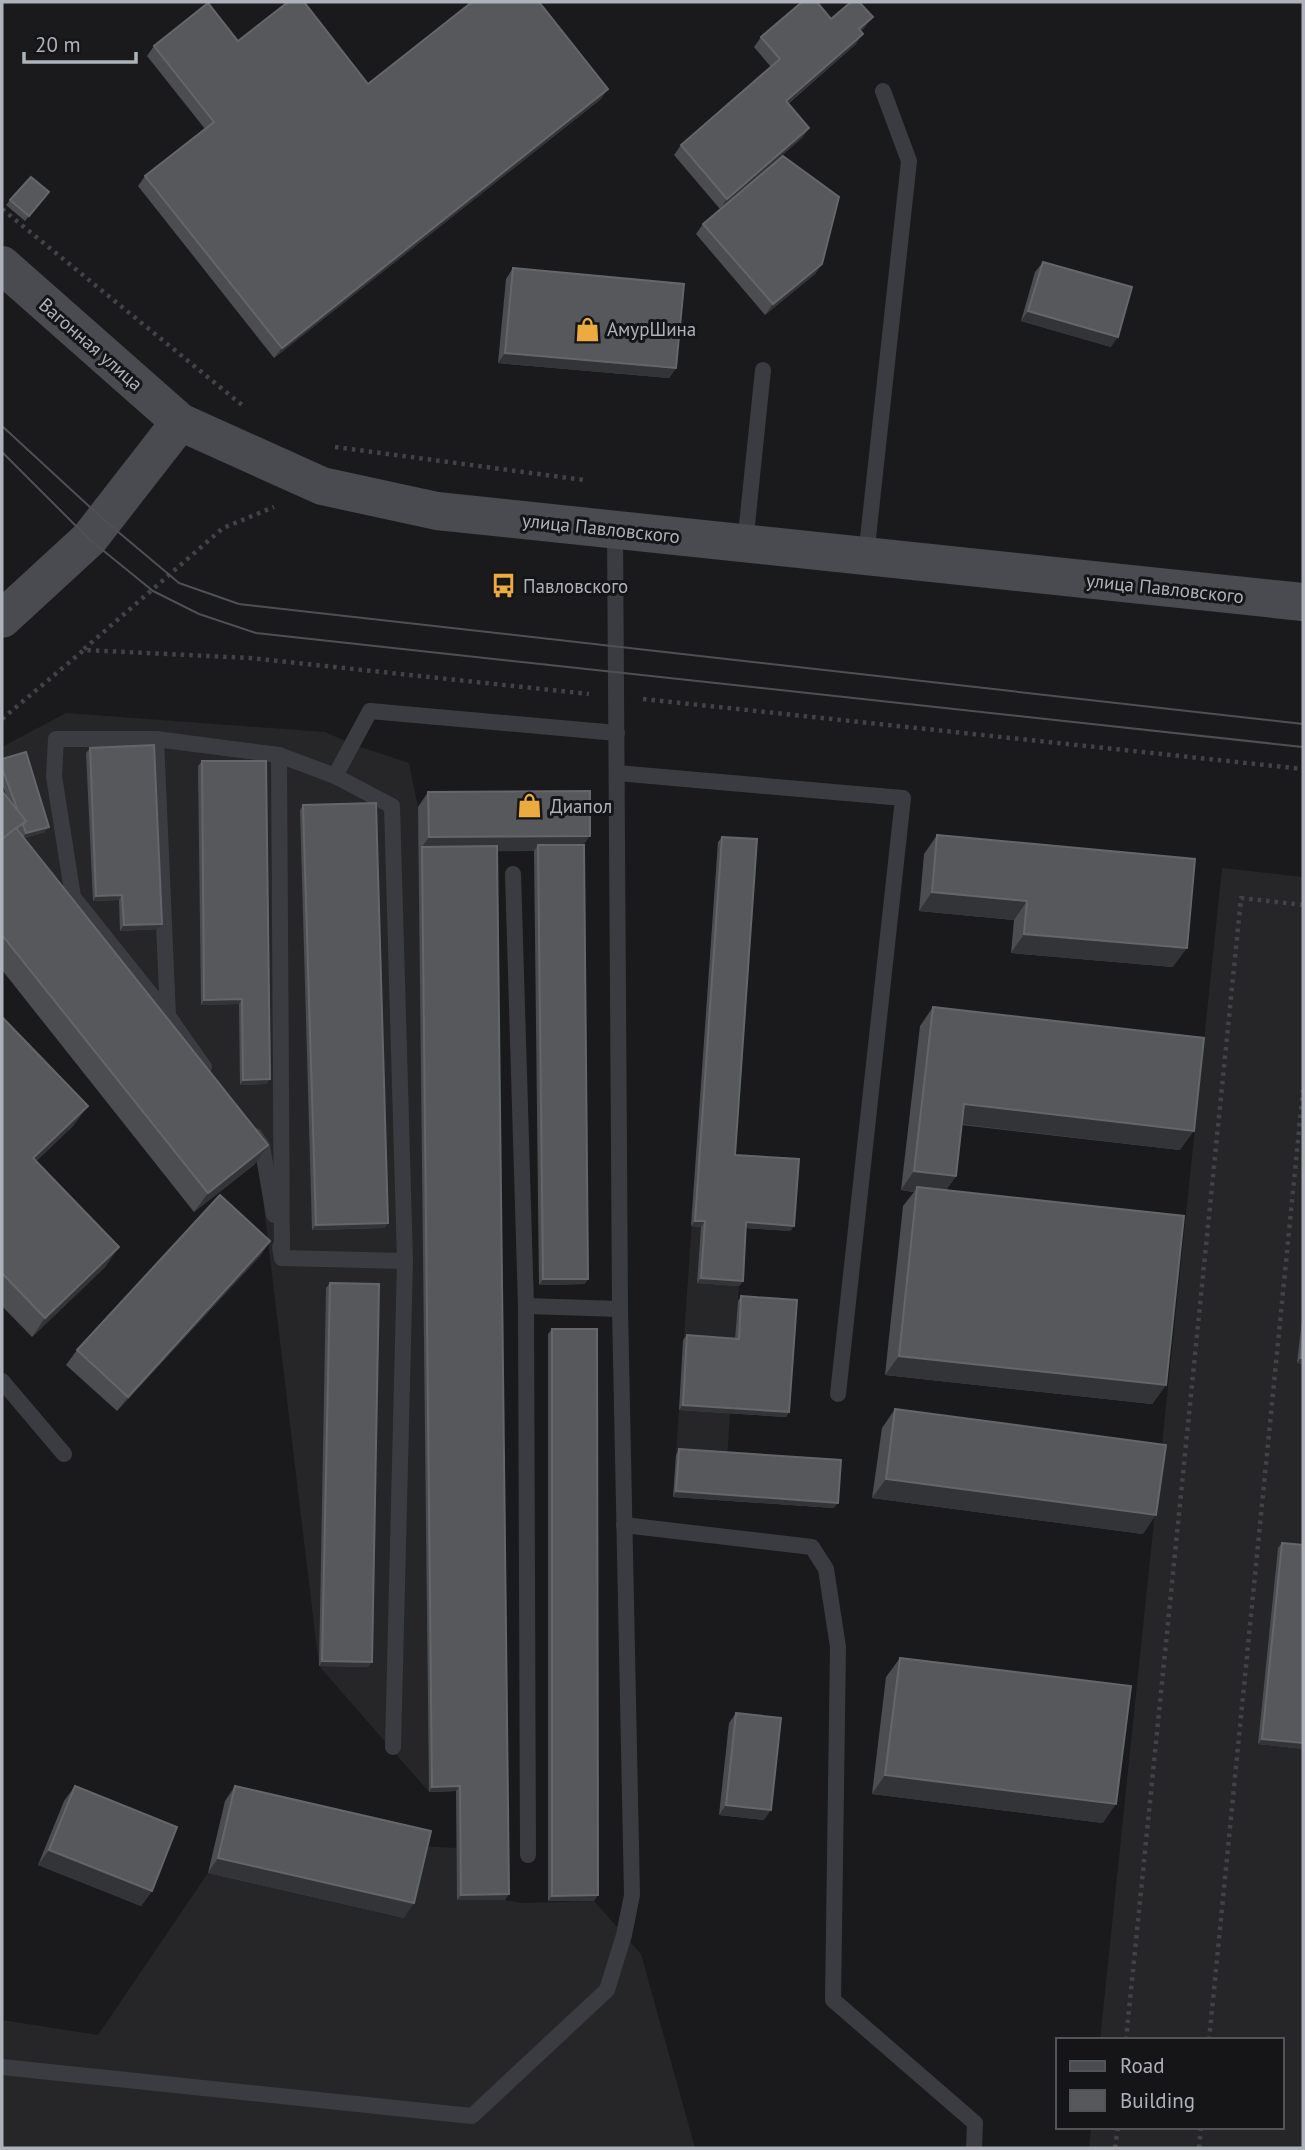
<svg xmlns="http://www.w3.org/2000/svg" width="1305" height="2150" font-family="'PT Sans',sans-serif">
	<style>
		.built { fill: #262629 }
		.lines { fill: none; stroke-linecap: round; stroke-linejoin: round }
		.path { stroke: #414348; stroke-width: 4.5; stroke-dasharray: 3.5 5; stroke-linecap: butt }
		.lane { stroke: #3b3c41; stroke-width: 16 }
		.secondary { stroke: #494b51; stroke-width: 38 }
		.tram { stroke: #4e5056; stroke-width: 2 }
		.wall { fill: #4b4d51 }
		.shaded-wall { fill: #333437 }
		.building { fill: #56585c; stroke: #64666b; stroke-width: 2 }
		.labels { text-anchor: middle; stroke-width: 6; stroke-linejoin: round; paint-order: stroke }
		.poi-label { font-size: 19px; fill: #adb2bb; stroke: #151517; text-anchor: start }
		.street-label { font-size: 19px; fill: #adb2bb; stroke: #151517 }
	</style>
	<rect width="100%" height="100%" fill="#1a1a1c"/>
	<g class="built">
		<polygon points="66,713 325,732 352,744 409,763 418,807 456,1791 429,1792 319,1666 258,1158 22,839 2,783 2,747"/>
		<polygon points="718,842 754,844 727,1226 743,1228 727,1458 837,1466 834,1508 673,1497"/>
		<polygon points="1222,868 1303,877 1303,2148 1089,2148 1091,2127 1282,2127 1282,2040 1100,2040"/>
		<polygon points="421,1846 457,1848 458,1900 505,1900 521,1903 594,1901 641,1954 695,2148 2,2148 2,2020 98,2035 208,1873 403,1918"/>
	</g>
	<g class="lines">
		<g class="path">
			<polyline points="2,209 242,405"/>
			<polyline points="335,447 584,480"/>
			<polyline points="84,649 223,528 274,507"/>
			<polyline points="643,699 1303,769"/>
			<polyline points="2,719 84,650 250,658 589,694"/>
			<polyline points="1126,2040 1241,898 1303,905"/>
			<polyline points="1209,2040 1303,1090"/>
			<polyline points="1115,2148 1118,2127"/>
			<polyline points="1199,2148 1201,2127"/>
		</g>
		<g class="lane">
			<polyline points="745,544 763,370"/>
			<polyline points="866,556 909,161 883,91"/>
			<polyline points="156,739 56,739 54,776 73,897 168,1016 204,1067"/>
			<polyline points="617,773 903,798 838,1394"/>
			<polyline points="335,776 392,806 405,1261 393,1747"/>
			<polyline points="513,874 526,1306 528,1855"/>
			<polyline points="168,1016 156,739 279,755"/>
			<polyline points="255,1136 262,1146 274,1215"/>
			<polyline points="280,1247 282,1258 405,1261"/>
			<polyline points="282,1258 279,755 335,776 370,711 617,733"/>
			<polyline points="526,1306 620,1309"/>
			<polyline points="2,1381 64,1454"/>
			<polyline points="624,1525 812,1547 826,1569 838,1647 833,2000 975,2123 974,2148"/>
			<polyline points="2,2067 472,2116 607,1990 624,1935 632,1895 620,1309 615,530"/>
		</g>
		<g class="secondary">
			<polyline points="2,265 180,422 322,486 437,511 1303,602"/>
			<polyline points="2,619 89,539 180,422"/>
		</g>
		<g class="tram">
			<polyline points="2,426 104,520 179,583 239,604 1303,724"/>
			<polyline points="2,452 89,539 153,591 199,614 256,633 1303,747"/>
		</g>
	</g>
	<g class="wall">
		<polygon points="831,19 865,27 861,31 856,44 788,104 809,128 802,138 720,209 674,155 681,145 771,67 754,47 761,37"/>
		<polygon points="238,41 368,84 601,99 274,358 138,186 145,176 205,129 147,56 154,46"/>
		<polygon points="49,192 25,221 6,205 10,200"/>
		<polygon points="703,224 822,264 815,274 765,315 696,234"/>
		<polygon points="1043,262 1111,347 1021,321 1035,272"/>
		<polygon points="513,268 676,368 669,378 498,363 506,279"/>
		<polygon points="90,748 158,929 120,931 119,900 93,901 86,753"/>
		<polygon points="2,759 45,832 24,838 255,1164 194,1212 2,970 2,791 7,799 2,783"/>
		<polygon points="202,761 270,1079 266,1084 240,1085 239,1004 201,1005 198,766"/>
		<polygon points="428,792 584,845 585,1284 539,1285 534,851 497,851 505,1900 457,1900 456,1791 429,1792 418,807"/>
		<polygon points="303,805 388,1223 384,1228 312,1230 300,810"/>
		<polygon points="937,835 1173,967 1011,953 1014,920 919,911 924,854"/>
		<polygon points="722,837 735,1155 794,1226 790,1231 746,1228 743,1281 739,1286 697,1283 701,1227 691,1226 718,842"/>
		<polygon points="933,1007 1180,1150 962,1125 956,1176 946,1190 1166,1385 1152,1404 885,1375 903,1206 914,1192 901,1190 920,1026"/>
		<polygon points="2,1017 74,1125 36,1161 106,1266 32,1337 2,1306"/>
		<polygon points="270,1241 260,1256 117,1411 66,1365 77,1350"/>
		<polygon points="330,1283 368,1667 319,1666 326,1288"/>
		<polygon points="741,1296 789,1412 786,1417 679,1410 683,1340 687,1335 735,1339 738,1301"/>
		<polygon points="1303,1311 1303,1364 1297,1363"/>
		<polygon points="552,1329 594,1901 548,1901 548,1334"/>
		<polygon points="895,1409 1143,1534 872,1498 882,1428"/>
		<polygon points="679,1449 834,1508 673,1497 676,1455"/>
		<polygon points="1282,1543 1303,1545 1303,1749 1258,1744 1278,1548"/>
		<polygon points="900,1658 1103,1823 872,1794 886,1677"/>
		<polygon points="736,1713 764,1820 719,1815 729,1723"/>
		<polygon points="75,1786 152,1891 141,1906 38,1865 64,1801"/>
		<polygon points="235,1786 404,1918 208,1873 225,1801"/>
	</g>
	<g class="shaded-wall">
		<polygon points="873,17 865,27 852,39 859,29"/>
		<polygon points="863,34 856,44 779,111 786,101"/>
		<polygon points="608,89 601,99 274,358 282,348"/>
		<polygon points="809,128 802,138 720,209 727,199"/>
		<polygon points="822,264 815,274 765,315 773,304"/>
		<polygon points="1028,311 1118,337 1111,347 1021,321"/>
		<polygon points="505,353 676,368 669,378 498,363"/>
		<polygon points="49,827 45,832 22,839 26,833"/>
		<polygon points="590,836 580,850 538,845 534,851 422,852 422,847 429,837"/>
		<polygon points="932,892 1027,901 1014,920 919,911"/>
		<polygon points="122,895 119,900 93,901 96,896"/>
		<polygon points="162,924 158,929 120,931 124,925"/>
		<polygon points="1024,934 1187,948 1173,967 1011,953"/>
		<polygon points="242,999 239,1004 201,1005 204,1000"/>
		<polygon points="270,1079 266,1084 240,1085 243,1080"/>
		<polygon points="964,1104 1194,1131 1180,1150 951,1123"/>
		<polygon points="88,1106 74,1125 20,1177 33,1158"/>
		<polygon points="268,1145 255,1164 194,1212 208,1193"/>
		<polygon points="914,1171 956,1176 943,1195 917,1187 914,1192 901,1190"/>
		<polygon points="695,1221 705,1221 701,1227 691,1226"/>
		<polygon points="746,1222 794,1226 790,1231 743,1228"/>
		<polygon points="388,1223 384,1228 312,1230 316,1225"/>
		<polygon points="270,1241 260,1256 117,1411 128,1397"/>
		<polygon points="119,1247 106,1266 32,1337 45,1318"/>
		<polygon points="701,1278 743,1281 739,1286 697,1283"/>
		<polygon points="543,1279 588,1279 585,1284 539,1285"/>
		<polygon points="899,1356 1166,1385 1152,1404 885,1375"/>
		<polygon points="1301,1358 1303,1358 1303,1364 1297,1363"/>
		<polygon points="683,1405 789,1412 786,1417 679,1410"/>
		<polygon points="886,1479 1156,1515 1143,1534 872,1498"/>
		<polygon points="676,1491 838,1503 834,1508 673,1497"/>
		<polygon points="322,1661 372,1662 368,1667 319,1666"/>
		<polygon points="1262,1739 1303,1743 1303,1749 1258,1744"/>
		<polygon points="885,1775 1116,1804 1103,1823 872,1794"/>
		<polygon points="460,1786 456,1791 429,1792 432,1787"/>
		<polygon points="726,1805 771,1810 764,1820 719,1815"/>
		<polygon points="49,1850 152,1891 141,1906 38,1865"/>
		<polygon points="218,1858 414,1903 404,1918 208,1873"/>
		<polygon points="509,1894 505,1900 457,1900 461,1895"/>
		<polygon points="598,1895 594,1901 548,1901 552,1896"/>
	</g>
	<g class="building">
		<polygon points="288,2 304,2 368,84 472,2 539,2 608,89 282,348 145,176 214,122 154,46 208,3 238,41"/>
		<polygon points="802,2 817,2 831,19 851,2 859,2 873,17 859,29 863,34 786,101 809,128 727,199 681,145 780,59 761,37"/>
		<polygon points="783,156 839,197 822,264 773,304 703,224"/>
		<polygon points="31,177 49,192 29,216 10,200"/>
		<polygon points="1043,262 1132,287 1118,337 1028,311"/>
		<polygon points="513,268 684,284 676,368 505,353"/>
		<polygon points="154,745 162,924 124,925 122,895 96,896 90,748"/>
		<polygon points="26,752 49,827 26,833 23,825 26,821 18,811 2,768 2,759"/>
		<polygon points="202,761 266,761 270,1079 243,1080 242,999 204,1000"/>
		<polygon points="2,791 26,821 2,839"/>
		<polygon points="590,791 590,836 429,837 428,792"/>
		<polygon points="376,803 388,1223 316,1225 303,805"/>
		<polygon points="16,828 268,1145 208,1193 2,935 2,839"/>
		<polygon points="937,835 1195,859 1187,948 1024,934 1027,901 932,892"/>
		<polygon points="722,837 757,839 735,1155 799,1159 794,1226 746,1222 743,1281 701,1278 705,1221 695,1221"/>
		<polygon points="538,845 584,845 588,1279 543,1279"/>
		<polygon points="497,846 509,1894 461,1895 460,1786 432,1787 422,847"/>
		<polygon points="933,1007 1204,1038 1194,1131 964,1104 956,1176 914,1171"/>
		<polygon points="2,1017 88,1106 33,1158 119,1247 45,1318 2,1273"/>
		<polygon points="917,1187 1184,1216 1166,1385 899,1356"/>
		<polygon points="220,1195 270,1241 128,1397 77,1350"/>
		<polygon points="330,1283 379,1284 372,1662 322,1661"/>
		<polygon points="741,1296 797,1300 789,1412 683,1405 687,1335 739,1339"/>
		<polygon points="552,1329 597,1329 598,1895 552,1896"/>
		<polygon points="1303,1336 1303,1358 1301,1358"/>
		<polygon points="895,1409 1166,1445 1156,1515 886,1479"/>
		<polygon points="679,1449 841,1460 838,1503 676,1491"/>
		<polygon points="1282,1543 1303,1545 1303,1743 1262,1739"/>
		<polygon points="900,1658 1131,1686 1116,1804 885,1775"/>
		<polygon points="736,1713 781,1718 771,1810 726,1805"/>
		<polygon points="75,1786 177,1827 152,1891 49,1850"/>
		<polygon points="235,1786 431,1831 414,1903 218,1858"/>
	</g>
	<defs>
		<symbol id="shop-bare" viewBox="-9 -9 18 18"><path d="M-5-2.5h2.3a2.7 3.5 0 0 1 5.4 0H5L5.5 6h-11ZM-1.5-2.5h3a1.5 2.3 0 0 0-3 0Z" fill="#ecab41" stroke="#151517" stroke-width="2.5" paint-order="stroke"/></symbol>
		<symbol id="bus-bare" viewBox="-9 -9 18 18"><path d="M-5-6H5V4H4V6H2V4H-2V6H-4V4H-5ZM-3.5-4V0h7V-4ZM-3.5 1.2v1.5H-2V1.2ZM2 1.2v1.5H3.5V1.2Z" fill="#ecab41" stroke="#151517" stroke-width="2.5" paint-order="stroke"/></symbol>
	</defs>
	<g fill-rule="evenodd">
		<use href="#shop-bare" x="570" y="312" width="35" height="35"/>
		<use href="#bus-bare" x="486" y="568" width="35" height="35"/>
		<use href="#shop-bare" x="512" y="788" width="35" height="35"/>
	</g>
	<g class="labels">
		<g class="poi-label">
			<text x="607" y="336">АмурШина</text>
			<text x="523" y="593">Павловского</text>
			<text x="550" y="813">Диапол</text>
		</g>
		<g class="street-label">
			<text transform="translate(91 344) rotate(41)" y="7">Вагонная улица</text>
			<text transform="translate(601 528) rotate(6)" y="7">улица Павловского</text>
			<text transform="translate(1165 588) rotate(6)" y="7">улица Павловского</text>
		</g>
	</g>
	<rect width="1305" height="2150" fill="none" stroke="#adb2bb" stroke-width="7"/>
	<rect x="1056" y="2038" width="228" height="91" fill="#151517" stroke="#525459" stroke-width="2"/>
	<rect x="1070" y="2061" width="35" height="10" fill="#494b51" stroke="#525459" stroke-width="2"/>
	<text x="1120" y="2073" font-size="21" fill="#adb2bb">Road</text>
	<rect x="1070" y="2090" width="35" height="21" fill="#56585c" stroke="#525459" stroke-width="2"/>
	<text x="1120" y="2108" font-size="21" fill="#adb2bb">Building</text>
	<path d="M24 52v10h112v-10" fill="none" stroke="#adb2bb" stroke-width="3.5"/>
	<text x="35" y="52" font-size="21" fill="#adb2bb" stroke="#151517" stroke-width="5" paint-order="stroke">20 m</text>
</svg>
